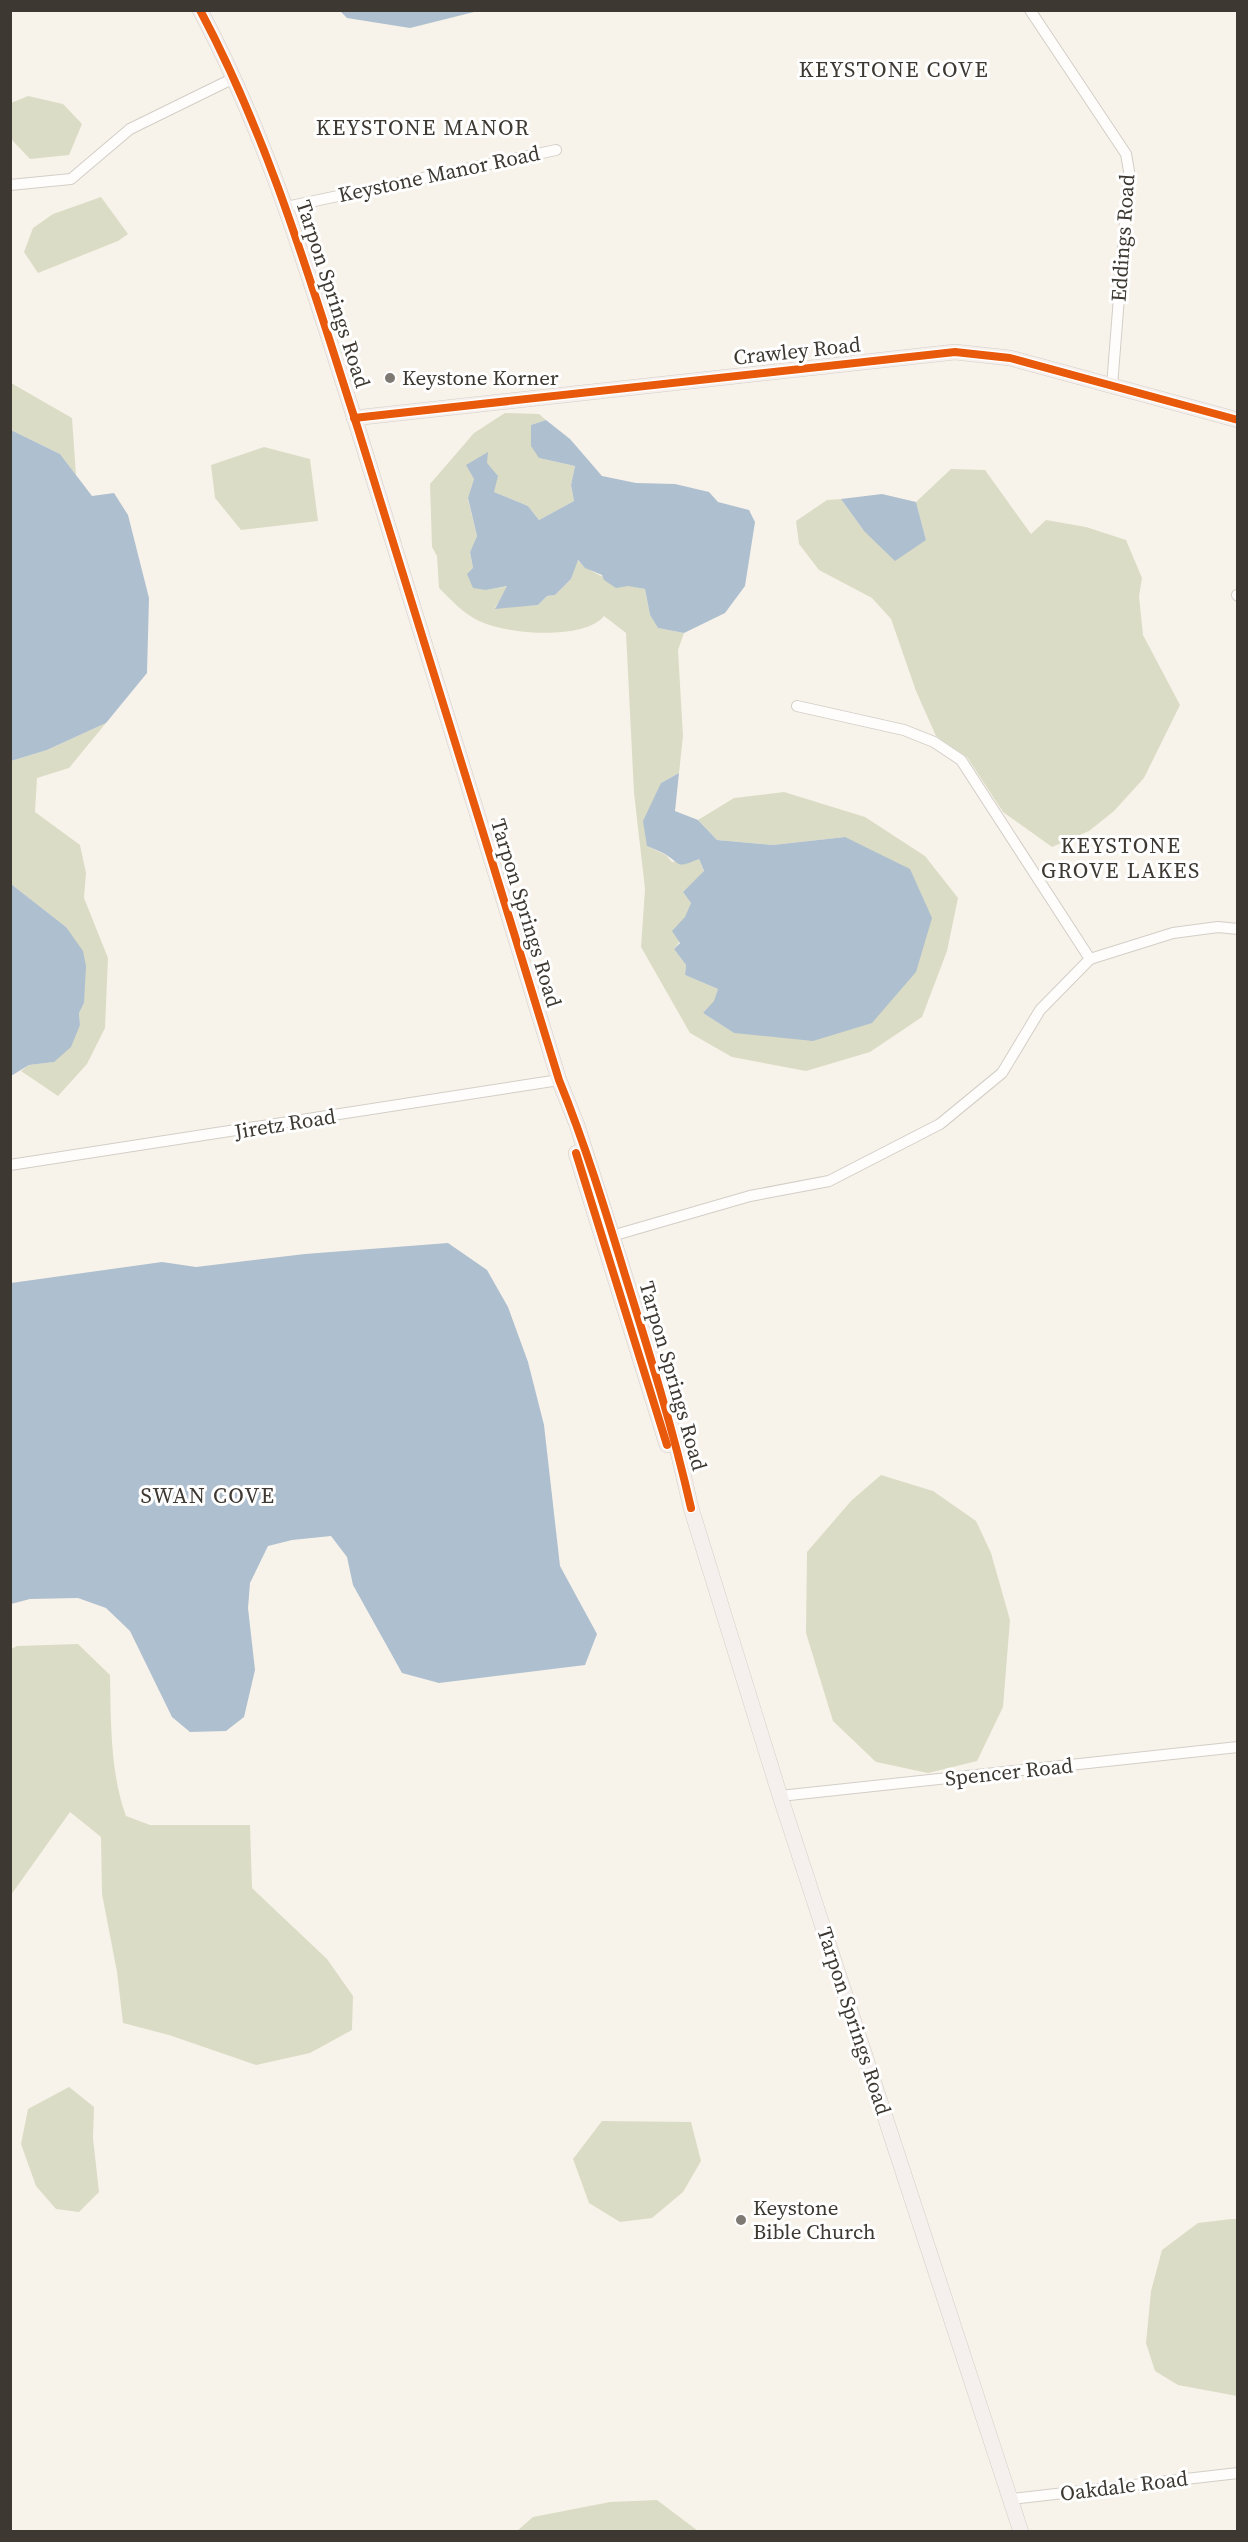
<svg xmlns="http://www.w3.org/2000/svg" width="1248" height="2542" font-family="'Source Serif 4',serif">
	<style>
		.green { fill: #dbdcc5 }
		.water { fill: #aebfcf }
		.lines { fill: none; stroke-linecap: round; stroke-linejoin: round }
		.street-casing { stroke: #d3cec6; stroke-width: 12 }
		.secondary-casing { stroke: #d3cec6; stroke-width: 16 }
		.street { stroke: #fefdfc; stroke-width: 10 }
		.secondary { stroke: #f5f0ed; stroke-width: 15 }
		.cycleway-casing { stroke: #fff; stroke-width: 11 }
		.cycleway { stroke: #e8590c; stroke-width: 8 }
		.poi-dot { fill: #7e7972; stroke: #fff; stroke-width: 2 }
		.labels { text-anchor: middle; stroke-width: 6; stroke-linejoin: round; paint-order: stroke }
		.street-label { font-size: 21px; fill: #3d3831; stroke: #fff }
		.poi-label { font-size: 21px; fill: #3d3831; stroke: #fff; text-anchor: start }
		.neighbourhood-label { font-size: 22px; letter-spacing: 1.5px; fill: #3d3831; stroke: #fff }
	</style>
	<rect width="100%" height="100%" fill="#f8f3ea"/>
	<g class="green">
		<polygon points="28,96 63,104 82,124 69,155 30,159 11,139 11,103"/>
		<polygon points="101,197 128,234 118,241 38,273 24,252 33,228 53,214"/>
		<polygon points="11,383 72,418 76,475 60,454 11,430"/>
		<path d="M505 413 539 414 546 420 531 425 539 458 575 466 571 485 574 501 539 520 528 506 494 492 467 465 474 479 468 499 477 536 470 552 473 568 486 590 508 586 495 608 538 605 547 596 555 595 571 579 577 560C593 576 623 585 645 589L650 615 658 628 684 633 678 650 683 736 679 773 661 783 647 846 666 855 672 862 699 859 704 872 683 892 691 903C685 918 685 938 674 949L686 965 685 975 718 989 715 1001 703 1013 734 1033 845 837 773 845 717 840 698 820 734 798 784 792 865 817 925 856 958 898 947 951 922 1017 870 1052 806 1071 732 1057 690 1033 641 947 645 889 634 793 626 633 604 616C584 641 506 634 479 621 464 614 451 600 439 588L437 556 432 547 430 484 474 433Z"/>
		<polygon points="264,447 310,459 318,521 241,530 215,498 211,465"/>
		<polygon points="951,469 985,470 1031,534 1046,520 1086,527 1126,540 1142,578 1139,596 1143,635 1180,705 1144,778 1114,811 1089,831 1052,847 1003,812 967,757 936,736 916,691 891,619 872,598 819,570 799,544 796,521 827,500 841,499 864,531 926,540 916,502"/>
		<polygon points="106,723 69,768 37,778 35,812 80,845 86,873 84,898 108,958 105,1028 87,1064 58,1096 21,1071 29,1065 54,1062 80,1025 79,1013 84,1003 66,927 11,884 11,761 47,750"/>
		<polygon points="881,1475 933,1491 976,1521 991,1553 1010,1620 1003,1707 977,1761 928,1773 876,1762 833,1721 806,1633 807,1552 851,1501"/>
		<path d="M78 1644 110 1675C111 1722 110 1772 126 1816L150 1825H250L252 1888 327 1959 353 1996 352 2030 310 2053 256 2065 169 2035 123 2023 117 1972 102 1894 101 1837 70 1812 11 1895V1649L17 1646Z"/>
		<polygon points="69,2087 94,2107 93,2138 99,2192 79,2212 56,2209 36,2186 21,2144 28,2109"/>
		<polygon points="602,2121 691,2122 701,2161 683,2192 652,2218 620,2222 589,2203 573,2159"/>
		<polygon points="1231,2219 1238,2219 1237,2396 1178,2385 1155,2371 1146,2343 1151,2291 1162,2250 1198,2223"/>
		<polygon points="657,2500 698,2531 517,2531 533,2517 610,2502"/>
	</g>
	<g class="water">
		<polygon points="340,11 478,11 410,28 347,18"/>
		<polygon points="546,420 570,439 602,476 636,483 675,484 709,492 718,502 749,510 755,522 745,586 725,613 684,633 658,628 650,615 645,589 628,586 616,588 604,580 602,575 585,568 578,560 571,579 555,595 547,596 538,605 495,609 507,586 486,590 473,588 467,574 473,568 470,552 477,536 468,498 474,479 466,465 488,452 487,463 498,476 494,492 528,506 539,520 574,501 571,485 575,466 539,458 531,446 531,425"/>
		<polygon points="11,430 60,454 92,496 114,493 128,515 149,598 147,673 106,723 47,750 11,761"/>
		<polygon points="882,494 916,502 926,540 895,561 864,531 841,499"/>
		<path d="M679 773 675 811 698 820 717 840 773 845 845 837 910 869 932 918 916 972 872 1023 813 1041 734 1033 703 1013 714 1001 718 989 685 975 686 965 674 949 680 943 672 931 685 917 691 903 683 892 704 871 699 859C676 868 683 866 665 854 660 851 653 849 647 846L643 821 661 783Z"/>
		<polygon points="11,884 66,927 83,951 86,966 84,1003 79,1013 80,1025 71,1047 54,1062 29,1065 11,1076"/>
		<polygon points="448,1243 487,1270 508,1307 528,1362 544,1425 560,1566 597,1634 585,1665 439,1683 402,1673 353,1585 347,1557 331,1536 292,1540 268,1546 250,1583 248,1608 255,1670 244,1717 226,1731 190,1732 172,1717 130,1631 106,1608 78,1598 30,1599 11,1604 11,1283 162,1262 196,1267 305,1254"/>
	</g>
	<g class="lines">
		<defs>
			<g id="street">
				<polyline points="1030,10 1126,154 1129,171 1112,386"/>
				<polyline points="10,185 71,179 130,129 234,78"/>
				<polyline points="286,207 556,150"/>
				<polyline points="1237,595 1238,596"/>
				<polyline points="797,706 904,730 934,742 961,760 1090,959"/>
				<polyline points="10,1165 559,1080"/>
				<polyline points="608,1237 750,1196 829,1181 940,1124 1002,1073 1040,1010 1090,959 1173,933 1218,927 1238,929"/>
				<polyline points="780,1796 1238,1747"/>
				<polyline points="1011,2499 1238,2473"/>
			</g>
			<g id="secondary">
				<path d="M200 10C271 143 312 287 358 429 427 646 492 863 559 1080L577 1125 655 1371 675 1439 691 1508 780 1796 1021 2532"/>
				<polyline points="354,418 955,352 1010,358 1238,420"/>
				<polyline points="576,1153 667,1445"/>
			</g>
		</defs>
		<use href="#street" class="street-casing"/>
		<use href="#secondary" class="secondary-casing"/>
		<use href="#street" class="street"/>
		<use href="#secondary" class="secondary"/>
		<defs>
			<g id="cycleway">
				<path d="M200 10C271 143 312 287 358 429 427 646 492 863 559 1080 585 1144 605 1209 625 1275 649 1352 673 1429 691 1508"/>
				<polyline points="354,418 955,352 1010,358 1238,420"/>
				<polyline points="576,1153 667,1445"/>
			</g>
		</defs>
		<use href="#cycleway" class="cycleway-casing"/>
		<use href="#cycleway" class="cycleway"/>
	</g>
	<g class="poi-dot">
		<circle cx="390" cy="378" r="6"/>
		<circle cx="741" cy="2220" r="6"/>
	</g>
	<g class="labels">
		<g class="street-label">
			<text transform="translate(439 174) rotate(-12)" y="7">Keystone Manor Road</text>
			<text transform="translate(1123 238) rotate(-86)" y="7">Eddings Road</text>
			<text transform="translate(333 294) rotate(72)" y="7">Tarpon Springs Road</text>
			<text transform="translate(797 351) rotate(-6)" y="7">Crawley Road</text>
			<text transform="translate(526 913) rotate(73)" y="7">Tarpon Springs Road</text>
			<text transform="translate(285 1124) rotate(-9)" y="7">Jiretz Road</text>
			<text transform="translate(673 1376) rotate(74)" y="7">Tarpon Springs Road</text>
			<text transform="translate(1009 1772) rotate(-6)" y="7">Spencer Road</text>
			<text transform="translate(854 2021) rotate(72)" y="7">Tarpon Springs Road</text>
			<text transform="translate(1124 2486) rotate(-7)" y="7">Oakdale Road</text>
		</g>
		<g class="poi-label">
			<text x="402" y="385">Keystone Korner</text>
			<text x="753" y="2215">Keystone<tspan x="753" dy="24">Bible Church</tspan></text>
		</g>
		<g class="neighbourhood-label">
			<text x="894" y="77">KEYSTONE COVE</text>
			<text x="423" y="135">KEYSTONE MANOR</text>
			<text x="1121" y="853">KEYSTONE<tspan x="1121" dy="25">GROVE LAKES</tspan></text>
			<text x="208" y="1503">SWAN COVE</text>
		</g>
	</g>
	<rect width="1248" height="2542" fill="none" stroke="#3d3831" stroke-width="24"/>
</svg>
